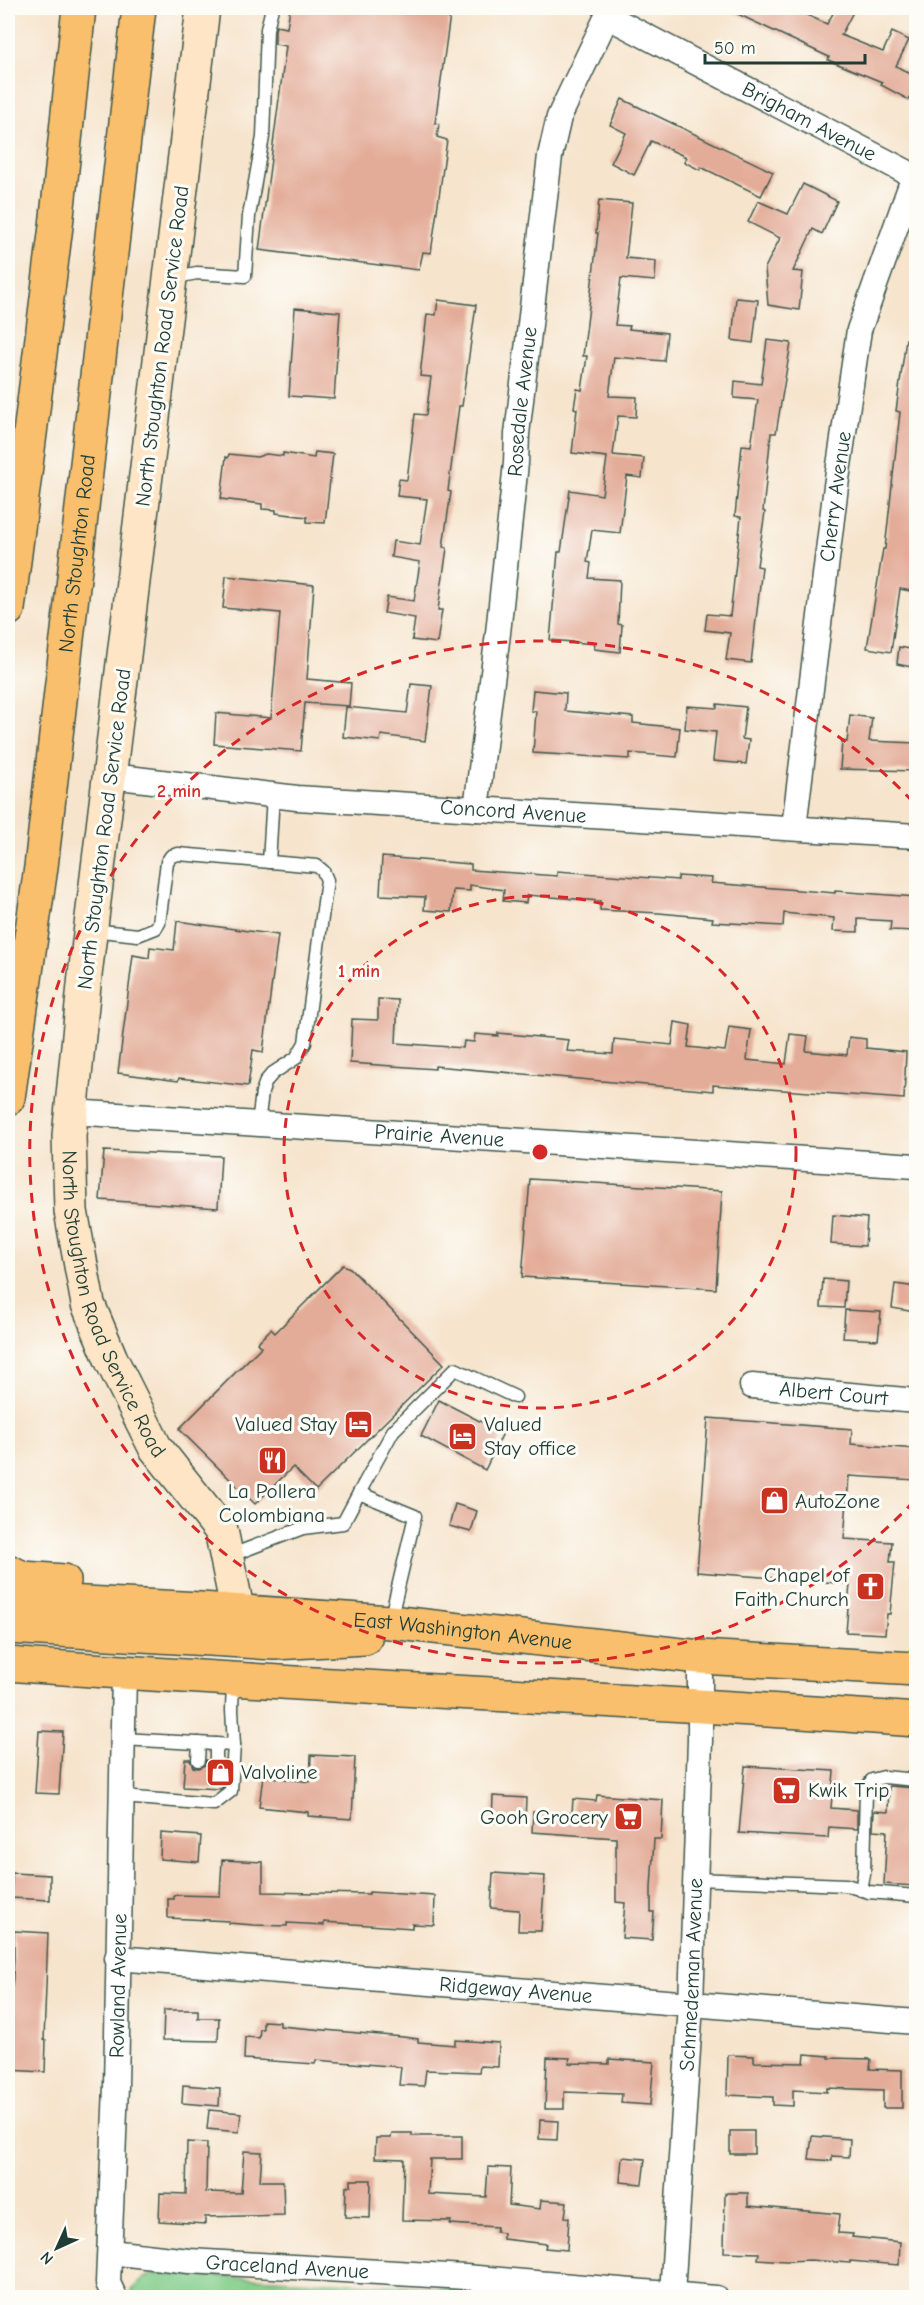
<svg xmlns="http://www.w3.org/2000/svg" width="924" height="2305" font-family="'Comic Neue',sans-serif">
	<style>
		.green { fill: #82cd8a; stroke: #50855f; stroke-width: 1.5 }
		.building { fill: #e3ac98 }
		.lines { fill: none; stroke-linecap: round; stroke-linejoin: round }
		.lane-casing { stroke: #3f564b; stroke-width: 15 }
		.street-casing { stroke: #3f564b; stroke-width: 27 }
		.secondary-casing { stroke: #3f564b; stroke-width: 36 }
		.primary-casing { stroke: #3f564b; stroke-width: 36 }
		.lane { stroke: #fff; stroke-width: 12 }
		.street { stroke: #fff; stroke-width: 24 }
		.secondary { stroke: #fde5c5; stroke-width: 33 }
		.primary { stroke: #f9bf6d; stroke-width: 33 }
		.ring { fill: none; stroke: #d62828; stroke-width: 3; stroke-dasharray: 10 8 }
		.labels { text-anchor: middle; stroke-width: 6; stroke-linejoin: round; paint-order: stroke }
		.street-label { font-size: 21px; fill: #1f3d34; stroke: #fdfcf7 }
		.poi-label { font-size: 21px; fill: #1f3d34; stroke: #fdfcf7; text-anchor: start }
		.centre { fill: #d62828; stroke: #fdfcf7; stroke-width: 3 }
		.ring-label { font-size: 18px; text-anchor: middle; font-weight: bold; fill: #d62828; stroke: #fdfcf7; stroke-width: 6; stroke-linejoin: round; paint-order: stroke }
	</style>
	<rect width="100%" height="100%" fill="#fdfcf7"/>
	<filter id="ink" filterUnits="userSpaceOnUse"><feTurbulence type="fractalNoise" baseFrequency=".0167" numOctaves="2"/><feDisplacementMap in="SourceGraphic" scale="12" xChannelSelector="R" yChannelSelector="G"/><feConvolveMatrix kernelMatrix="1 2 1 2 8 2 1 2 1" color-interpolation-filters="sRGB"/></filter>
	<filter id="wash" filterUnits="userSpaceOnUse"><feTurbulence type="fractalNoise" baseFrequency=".008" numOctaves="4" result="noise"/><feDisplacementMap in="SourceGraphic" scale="24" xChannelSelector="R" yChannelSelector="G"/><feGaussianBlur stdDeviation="1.35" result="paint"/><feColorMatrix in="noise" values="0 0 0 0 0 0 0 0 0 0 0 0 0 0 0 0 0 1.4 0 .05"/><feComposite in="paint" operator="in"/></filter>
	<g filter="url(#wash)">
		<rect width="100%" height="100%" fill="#f6e4cc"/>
		<path class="green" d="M160 2273 611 2297 133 2298 132 2291C139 2280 146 2276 160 2273Z"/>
		<g id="blocks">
			<g class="building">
				<polygon points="290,8 451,8 435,123 439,124 437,137 447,140 431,253 423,252 419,270 259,250 286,46 275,44 275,30 276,26 287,28"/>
				<polygon points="725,8 791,8 827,24 836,8 855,8 841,35 883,52 892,32 909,40 896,66 916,77 916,86 909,100 881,85 882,82 828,60 829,57"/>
				<polygon points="622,99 773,172 761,196 701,167 700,170 684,162 686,157 651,141 634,175 611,163 626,133 610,125"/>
				<polygon points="803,184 837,201 822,234 813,229 793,271 803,272 799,310 768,305 765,268 780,238 748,222 758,201 788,214"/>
				<polygon points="599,200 632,203 626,258 656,261 655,281 621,278 615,325 630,326 629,329 667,333 664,361 614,357 609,396 637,397 636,417 618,416 613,455 644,458 642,478 627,476 620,533 592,530 587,562 591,563 589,578 620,580 618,624 622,625 620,652 594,649 595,644 550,640 558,552 561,552 570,490 602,495 607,457 572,453 577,409 574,408 577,389 582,390 587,356 583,356 598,233 596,233"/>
				<polygon points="736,298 758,300 753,343 732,340"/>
				<polygon points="438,300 476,305 462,406 459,406 448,491 451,492 443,547 447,548 438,610 442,610 437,643 412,640 415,618 384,613 387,597 414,601 420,562 391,557 393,541 420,545 427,499 397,496 399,479 407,480 415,414 426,415 431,377 420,376 427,314 436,315"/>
				<polygon points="295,308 340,312 334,399 289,396"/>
				<polygon points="906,339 916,340 916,592 900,589 891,652 867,648 883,549 885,549 900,412 896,411"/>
				<polygon points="767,340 791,343 776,433 771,433 763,511 765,512 757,566 762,567 751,663 726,660 730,633 705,630 707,614 730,616 741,517 735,516 742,445 751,446 758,400 734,398 735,381 761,384"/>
				<polygon points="315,452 333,454 325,523 307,522 307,517 276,513 276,510 262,509 262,504 221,499 226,457 228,458 229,454 257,457 266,454 283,456 283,453 314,458"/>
				<polygon points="226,576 314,585 307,679 351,683 349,706 305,703 301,751 214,744 216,713 271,718 280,613 223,608"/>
				<polygon points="899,647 916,650 916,668 897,664"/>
				<polygon points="411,684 432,686 425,741 381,735 380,741 343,737 346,707 407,713"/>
				<polygon points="533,690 566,693 565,711 633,717 633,723 680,728 677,757 630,753 630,759 533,753 536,711 531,711"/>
				<polygon points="717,704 746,707 742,739 749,740 746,764 713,761 716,732 685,729 687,706 717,708"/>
				<polygon points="850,715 872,718 869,741 916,743 916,771 840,769 842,741 847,742"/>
				<polygon points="382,857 471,864 471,870 557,876 557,871 678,880 678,876 712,878 711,883 835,893 835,891 916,897 916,931 890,930 891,921 858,919 858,932 833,931 834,918 784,913 783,926 712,922 713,918 659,913 600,910 600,901 527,895 526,903 503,901 504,890 470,885 470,891 453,890 451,912 424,910 425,897 380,895"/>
				<polygon points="177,921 278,935 263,1052 253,1050 248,1086 179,1078 178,1081 118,1073 133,955 149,958 150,947 174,950"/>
				<polygon points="378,999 398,1000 396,1043 463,1048 464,1041 474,1042 475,1034 498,1036 498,1033 569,1040 567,1051 613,1054 614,1039 672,1045 675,1022 691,1025 688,1047 725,1051 729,1027 751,1030 747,1060 786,1064 790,1034 808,1036 806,1051 847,1055 849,1037 866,1039 866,1048 906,1052 904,1099 713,1085 713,1091 435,1066 435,1069 350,1063 352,1019 378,1020"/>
				<polygon points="104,1151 221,1156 218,1208 100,1200"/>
				<polygon points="530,1179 722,1191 716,1289 522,1277"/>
				<polygon points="833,1215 867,1218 865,1246 831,1244"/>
				<polygon points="343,1265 350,1268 444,1364 316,1490 293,1467 255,1504 179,1429 261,1347 257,1343 271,1329 275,1333"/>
				<polygon points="823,1279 846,1281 844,1308 821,1307"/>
				<polygon points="895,1284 916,1287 915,1312 892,1308"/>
				<polygon points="845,1310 881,1312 878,1340 843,1338"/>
				<polygon points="439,1400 503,1433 485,1470 421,1436"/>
				<polygon points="708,1418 852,1429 851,1444 916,1449 916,1480 849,1476 844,1539 892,1542 890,1562 895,1562 890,1614 887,1614 885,1634 846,1632 850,1584 697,1572"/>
				<polygon points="455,1504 477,1511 471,1532 449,1526"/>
				<polygon points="39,1731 63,1732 59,1794 35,1793"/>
				<polygon points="311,1755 355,1757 352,1819 308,1816 308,1812 259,1807 263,1776 310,1782"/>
				<polygon points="185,1759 190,1759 193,1767 198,1768 205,1765 206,1760 211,1768 220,1768 225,1761 223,1787 220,1789 183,1787"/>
				<polygon points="745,1766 834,1771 831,1808 857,1810 857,1829 829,1827 828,1838 739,1833"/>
				<polygon points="889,1786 916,1788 916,1886 884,1884 887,1831 873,1830 874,1811 888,1812"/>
				<polygon points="597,1795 663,1800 661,1839 654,1839 651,1888 651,1912 654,1912 652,1940 622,1938 625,1903 616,1902 616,1838 532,1832 533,1812 572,1813 573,1799 596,1801"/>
				<polygon points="493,1796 526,1798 525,1823 492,1822"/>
				<polygon points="161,1833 201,1836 199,1862 160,1859"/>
				<polygon points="222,1860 263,1862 263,1892 369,1894 369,1892 435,1896 434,1925 412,1924 412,1928 324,1922 324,1925 287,1923 287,1926 254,1925 228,1923 229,1921 168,1918 168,1899 174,1899 174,1895 220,1896"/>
				<polygon points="12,1873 50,1875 50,1900 11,1898"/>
				<polygon points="493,1873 545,1876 541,1931 518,1931 519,1910 491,1908"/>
				<polygon points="14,1931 48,1933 44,2040 46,2041 45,2072 8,2070 8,2039 9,2039 14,1959"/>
				<polygon points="164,2010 198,2010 198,2018 219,2018 218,2041 163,2040"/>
				<polygon points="263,2021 280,2022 280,2026 403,2037 418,2039 418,2042 455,2045 455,2040 499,2043 498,2067 480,2066 479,2072 426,2070 424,2086 399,2085 401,2067 316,2060 315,2064 244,2059 245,2037 259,2038 260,2029 263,2029"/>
				<polygon points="805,2054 829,2056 829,2058 871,2059 870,2069 902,2070 902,2108 883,2108 883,2090 827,2088 827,2092 793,2090 793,2106 773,2105 773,2097 727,2095 728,2055 754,2056 754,2062 804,2063"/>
				<polygon points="547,2057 570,2058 569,2063 609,2064 609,2059 654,2062 650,2105 621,2103 622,2094 564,2092 564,2109 545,2109"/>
				<polygon points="183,2085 220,2088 219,2106 182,2103"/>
				<polygon points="209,2110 241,2113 239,2132 207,2129"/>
				<polygon points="540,2120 558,2121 557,2140 539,2139"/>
				<rect x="730" y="2131" width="24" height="23"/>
				<polygon points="392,2133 412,2133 412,2136 462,2136 462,2159 430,2159 428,2194 486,2197 488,2167 511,2168 509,2205 540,2209 541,2200 567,2202 565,2217 569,2218 567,2250 545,2248 546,2244 503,2239 503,2233 496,2232 497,2227 450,2224 451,2221 402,2220 404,2159 375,2158 376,2138 391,2138"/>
				<polygon points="812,2136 850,2139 849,2157 832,2156 832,2161 809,2159"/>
				<polygon points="187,2142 207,2143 206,2192 241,2193 244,2151 262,2152 260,2181 283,2181 284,2215 205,2217 205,2224 159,2221 160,2193 186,2194"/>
				<polygon points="622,2157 645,2159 642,2184 620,2182"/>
				<polygon points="351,2180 371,2180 370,2218 345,2217 346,2186 351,2186"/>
				<polygon points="725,2193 748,2193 748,2206 840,2214 838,2233 853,2234 852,2237 900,2242 899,2265 850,2261 850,2263 810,2260 786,2261 758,2259 759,2253 724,2252"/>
			</g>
		</g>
	</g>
	<g filter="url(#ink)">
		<use href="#blocks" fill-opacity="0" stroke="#3f564b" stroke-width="1.5"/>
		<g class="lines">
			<defs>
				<g id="lane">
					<polyline points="171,278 197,273 245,276 249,216 263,137 267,29 272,8"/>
					<polyline points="269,862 273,795"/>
					<polyline points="92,930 138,935 156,928 159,923 167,862 171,856 178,854 317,866 323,871 327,880 305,1043 296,1058 273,1073 266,1081 262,1092 258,1124"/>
					<polyline points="359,1493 393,1431 455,1369 515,1397"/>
					<polyline points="229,1556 303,1528 343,1523 359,1493 415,1516 390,1621"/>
					<polyline points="122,1739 234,1745 232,1710 233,1681"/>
					<polyline points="198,1760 199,1743"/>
					<polyline points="216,1761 216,1744"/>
					<polyline points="121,1797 214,1804 231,1791 234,1745"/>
					<polyline points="695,1879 846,1885 869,1892 916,1896"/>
					<polyline points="861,1890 864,1874 866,1789 872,1780 884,1777 916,1780"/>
				</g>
				<g id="street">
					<path id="s1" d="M607 16 916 177"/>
					<path id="s2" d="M111 776 297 798 916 836"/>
					<path id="s3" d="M476 809 498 633 516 463 517 434 550 156 559 117 611 8"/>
					<path id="s4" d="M794 827 836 486 859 330 914 176"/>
					<path id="s5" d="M71 1112 916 1166"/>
					<path id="s6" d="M752 1386 916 1401"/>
					<path id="s7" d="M117 1958 916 2022"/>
					<path id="s8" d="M110 2252 189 2261 465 2277 716 2298"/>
					<path id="s9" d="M672 2294 691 2004 700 1740V1657"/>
					<path id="s10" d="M115 2298 108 2283 116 2086 124 1673"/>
				</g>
				<g id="secondary">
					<path id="s11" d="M203 8 85 975 69 1136 71 1211 88 1304 111 1359 155 1447 221 1530 238 1613"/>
				</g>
				<g id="primary">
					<polyline points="8,609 56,226 79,8"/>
					<path id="s12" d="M8 1098 41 867 139 8"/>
					<polyline points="8,1571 23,1578 64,1581"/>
					<path id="s13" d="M8 1599 201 1609 390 1622 700 1657 916 1669"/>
					<polyline points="8,1627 274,1643 365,1638"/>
					<path d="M8 1664C310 1687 614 1698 916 1720"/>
				</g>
			</defs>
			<use href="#lane" class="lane-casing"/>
			<use href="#street" class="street-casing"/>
			<use href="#secondary" class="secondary-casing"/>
			<use href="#primary" class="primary-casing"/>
			<use href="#lane" class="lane"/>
			<use href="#street" class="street"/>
			<use href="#secondary" class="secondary"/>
			<use href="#primary" class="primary"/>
		</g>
	</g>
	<g class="ring">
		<circle cx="540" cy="1152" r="256"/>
		<path d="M914 1501A511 511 0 1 1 914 803"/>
	</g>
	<defs>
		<symbol id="hotel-square" viewBox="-11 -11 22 22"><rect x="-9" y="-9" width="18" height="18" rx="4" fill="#c8321e" stroke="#fdfcf7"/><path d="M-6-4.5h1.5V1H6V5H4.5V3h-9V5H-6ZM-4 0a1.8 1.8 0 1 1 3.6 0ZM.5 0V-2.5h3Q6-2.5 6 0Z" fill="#fff"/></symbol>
		<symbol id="restaurant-square" viewBox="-11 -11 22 22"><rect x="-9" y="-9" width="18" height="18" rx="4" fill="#c8321e" stroke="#fdfcf7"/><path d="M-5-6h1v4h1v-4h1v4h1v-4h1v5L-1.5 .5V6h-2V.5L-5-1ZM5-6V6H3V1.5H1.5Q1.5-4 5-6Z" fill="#fff"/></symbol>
		<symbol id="shop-square" viewBox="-11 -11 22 22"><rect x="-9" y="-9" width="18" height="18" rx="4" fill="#c8321e" stroke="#fdfcf7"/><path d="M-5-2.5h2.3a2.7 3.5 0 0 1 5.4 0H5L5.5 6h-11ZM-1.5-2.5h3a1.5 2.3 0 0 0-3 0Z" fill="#fff"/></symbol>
		<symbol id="church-square" viewBox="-11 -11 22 22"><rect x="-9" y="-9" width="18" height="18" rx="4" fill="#c8321e" stroke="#fdfcf7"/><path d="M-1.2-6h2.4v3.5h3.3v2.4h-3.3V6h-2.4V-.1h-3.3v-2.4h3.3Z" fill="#fff"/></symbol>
		<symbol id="supermarket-square" viewBox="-11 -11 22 22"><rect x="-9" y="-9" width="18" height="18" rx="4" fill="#c8321e" stroke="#fdfcf7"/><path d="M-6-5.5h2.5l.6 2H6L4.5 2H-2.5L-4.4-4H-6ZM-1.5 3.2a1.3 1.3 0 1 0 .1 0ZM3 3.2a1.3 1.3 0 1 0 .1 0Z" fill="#fff"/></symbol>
	</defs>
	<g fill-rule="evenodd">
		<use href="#hotel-square" x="342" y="1408" width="33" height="33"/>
		<use href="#hotel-square" x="446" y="1420" width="33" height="33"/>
		<use href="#restaurant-square" x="256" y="1444" width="33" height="33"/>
		<use href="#shop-square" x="758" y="1484" width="33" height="33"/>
		<use href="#church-square" x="854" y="1570" width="33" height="33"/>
		<use href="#shop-square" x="204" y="1756" width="33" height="33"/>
		<use href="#supermarket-square" x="770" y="1774" width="33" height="33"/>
		<use href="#supermarket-square" x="612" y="1800" width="33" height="33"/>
	</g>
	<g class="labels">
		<g class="street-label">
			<text dy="7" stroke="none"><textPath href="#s1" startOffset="228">Brigham Avenue</textPath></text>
			<text transform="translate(162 346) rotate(-83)" y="7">North Stoughton Road Service Road</text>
			<text dy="7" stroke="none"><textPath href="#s3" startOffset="410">Rosedale Avenue</textPath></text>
			<text dy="7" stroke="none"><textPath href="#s4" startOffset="333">Cherry Avenue</textPath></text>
			<text dy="7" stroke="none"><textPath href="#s12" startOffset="549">North Stoughton Road</textPath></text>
			<text dy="7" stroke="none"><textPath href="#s2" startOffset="404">Concord Avenue</textPath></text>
			<text transform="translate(104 829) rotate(-83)" y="7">North Stoughton Road Service Road</text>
			<text dy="7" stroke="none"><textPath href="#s5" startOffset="369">Prairie Avenue</textPath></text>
			<text dy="7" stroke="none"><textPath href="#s11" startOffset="1312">North Stoughton Road Service Road</textPath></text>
			<text dy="7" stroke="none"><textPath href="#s6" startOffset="82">Albert Court</textPath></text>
			<text dy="7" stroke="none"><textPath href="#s13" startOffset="456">East Washington Avenue</textPath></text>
			<text dy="7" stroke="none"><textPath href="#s9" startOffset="320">Schmedeman Avenue</textPath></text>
			<text dy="7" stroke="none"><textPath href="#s10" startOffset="314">Rowland Avenue</textPath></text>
			<text dy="7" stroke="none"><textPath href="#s7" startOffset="400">Ridgeway Avenue</textPath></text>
			<text dy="7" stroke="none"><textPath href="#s8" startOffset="178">Graceland Avenue</textPath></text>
		</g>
		<g class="poi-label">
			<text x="337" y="1431" text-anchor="end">Valued Stay</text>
			<text x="484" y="1431">Valued<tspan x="484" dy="24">Stay office</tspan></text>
			<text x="272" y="1498" text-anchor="middle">La Pollera<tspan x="272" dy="24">Colombiana</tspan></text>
			<text x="795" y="1508">AutoZone</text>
			<text x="849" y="1582" text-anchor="end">Chapel of<tspan x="849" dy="24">Faith Church</tspan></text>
			<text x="241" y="1779">Valvoline</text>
			<text x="808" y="1797">Kwik Trip</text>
			<text x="608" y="1824" text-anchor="end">Gooh Grocery</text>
		</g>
	</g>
	<circle cx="540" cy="1152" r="9" class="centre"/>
	<g class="ring-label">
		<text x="179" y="797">2 min</text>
		<text x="359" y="977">1 min</text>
	</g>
	<rect width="924" height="2305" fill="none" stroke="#fdfcf7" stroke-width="30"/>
	<g transform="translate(57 2248) rotate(225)" stroke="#fdfcf7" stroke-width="4.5" paint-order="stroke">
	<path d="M0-4.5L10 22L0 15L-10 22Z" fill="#1f3d34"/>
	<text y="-9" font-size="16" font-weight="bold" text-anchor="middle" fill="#1f3d34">N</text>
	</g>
	<path d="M705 54v9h160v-9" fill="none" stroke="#1f3d34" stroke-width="3"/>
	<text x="714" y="54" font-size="18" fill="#1f3d34" stroke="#fdfcf7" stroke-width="4.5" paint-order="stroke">50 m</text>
</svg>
